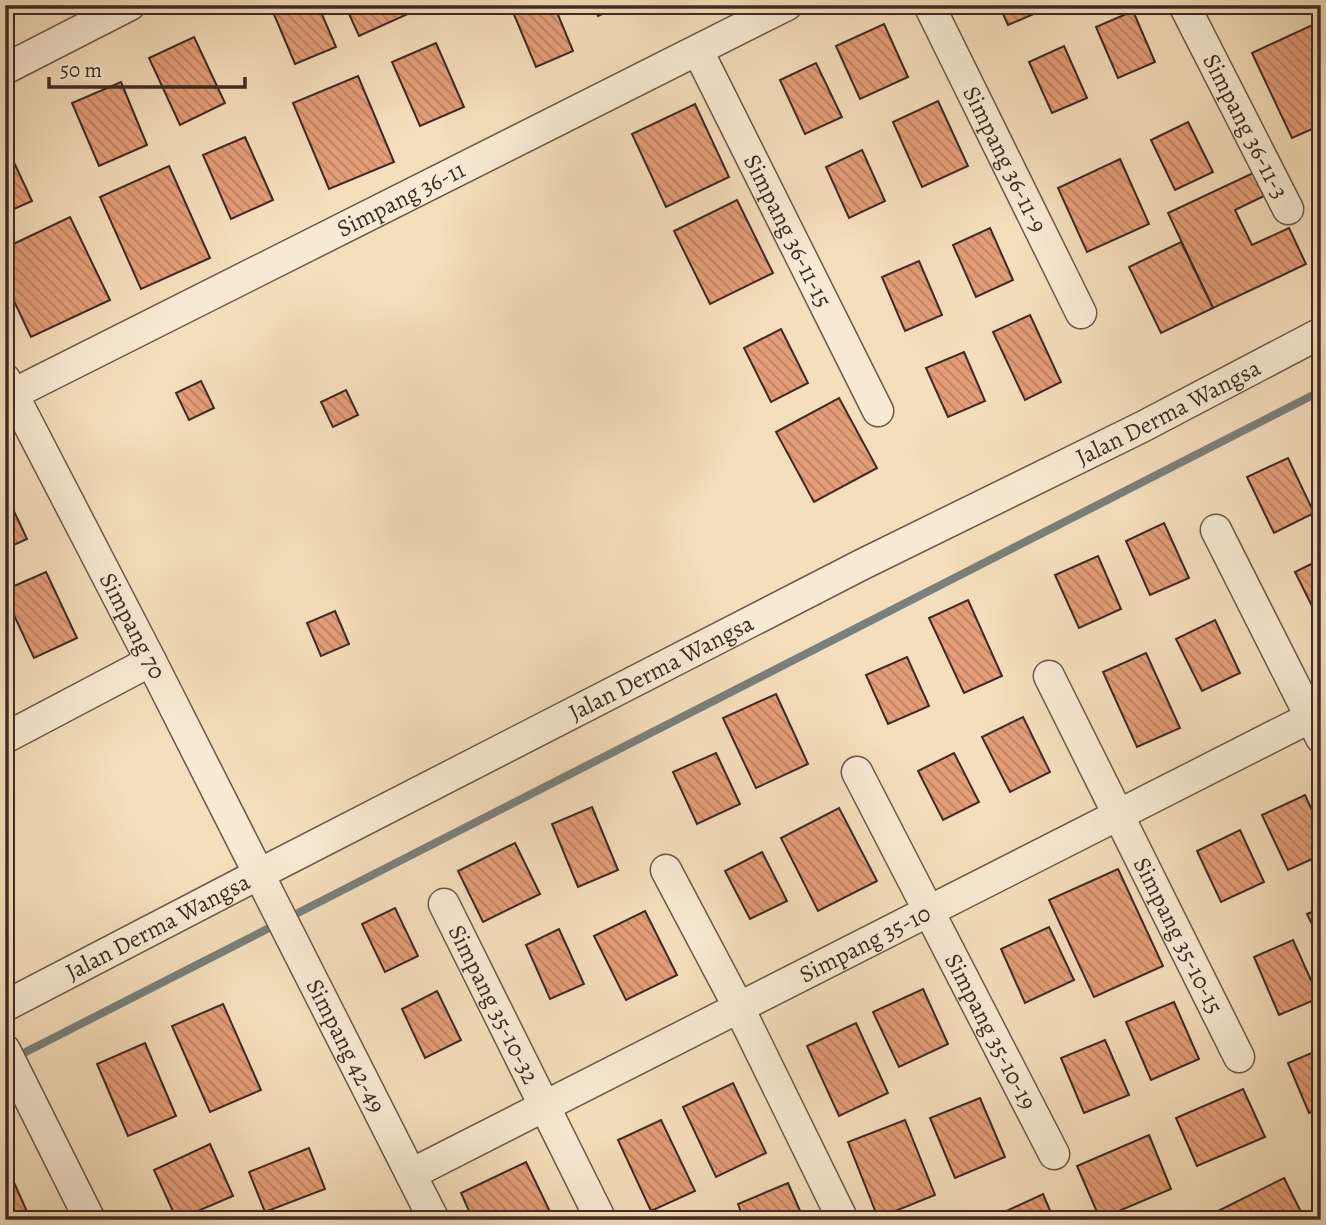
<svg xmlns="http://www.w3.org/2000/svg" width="1326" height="1225" font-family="Alegreya,serif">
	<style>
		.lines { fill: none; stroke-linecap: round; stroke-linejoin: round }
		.stream { stroke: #78817d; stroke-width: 8 }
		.building { fill: url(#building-back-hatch); stroke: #3e2b24; stroke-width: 2 }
		.minor-casing { stroke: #6c584a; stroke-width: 33 }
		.minor { stroke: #f8ead3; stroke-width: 30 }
		.labels { text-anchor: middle; stroke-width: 5; stroke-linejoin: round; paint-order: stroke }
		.street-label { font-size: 24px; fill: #3e2b24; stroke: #f8ead3 }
	</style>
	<defs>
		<pattern id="building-back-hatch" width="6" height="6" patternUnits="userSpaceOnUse" patternTransform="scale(1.75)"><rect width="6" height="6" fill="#e49d78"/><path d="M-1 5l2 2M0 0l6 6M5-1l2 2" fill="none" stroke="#ba8062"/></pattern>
	</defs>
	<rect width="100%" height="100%" fill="#f5debb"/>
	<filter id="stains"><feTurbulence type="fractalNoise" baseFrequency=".00286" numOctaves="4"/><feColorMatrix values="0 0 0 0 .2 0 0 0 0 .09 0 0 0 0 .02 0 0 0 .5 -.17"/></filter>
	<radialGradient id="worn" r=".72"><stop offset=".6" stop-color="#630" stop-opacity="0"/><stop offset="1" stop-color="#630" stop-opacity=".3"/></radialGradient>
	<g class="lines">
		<g class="stream">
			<polyline points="288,918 1321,391"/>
			<polyline points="14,1058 277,924"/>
		</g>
	</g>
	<g class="building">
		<polygon points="270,5 318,5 336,47 295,64"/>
		<polygon points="345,5 407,5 410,13 359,36"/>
		<polygon points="510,5 554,5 573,51 536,67"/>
		<polygon points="594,5 623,5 598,16"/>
		<polygon points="999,5 1041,5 1043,10 1008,25"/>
		<polygon points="1133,11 1155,62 1118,78 1096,27"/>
		<polygon points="1321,21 1321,125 1292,138 1252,53"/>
		<polygon points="884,24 908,77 860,99 836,46"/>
		<polygon points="194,37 225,103 180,125 149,58"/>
		<polygon points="436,43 464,107 420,126 392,62"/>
		<polygon points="1064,46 1087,98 1052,113 1029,62"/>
		<polygon points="816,63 842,117 805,134 780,80"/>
		<polygon points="358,76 394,162 329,189 293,103"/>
		<polygon points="121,82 147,145 99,166 72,103"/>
		<polygon points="938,101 968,166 922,187 893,122"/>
		<polygon points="695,104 729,177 666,207 632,134"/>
		<polygon points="1188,122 1213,172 1175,190 1151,140"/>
		<polygon points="245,137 273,200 231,219 203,155"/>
		<polygon points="5,143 32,201 5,213"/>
		<polygon points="862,150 885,201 849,218 826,167"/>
		<polygon points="1120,159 1149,224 1087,252 1058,188"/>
		<polygon points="169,166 210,258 141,289 100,197"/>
		<polygon points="1253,173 1264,196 1235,210 1252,245 1289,228 1306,264 1213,308 1168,213"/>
		<polygon points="737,200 773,273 710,304 674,231"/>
		<polygon points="70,217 110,300 31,337 5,282 5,248"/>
		<polygon points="990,228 1013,280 976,297 953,245"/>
		<polygon points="1181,242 1213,308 1161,333 1129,267"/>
		<polygon points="919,261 942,315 905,331 882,277"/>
		<polygon points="1030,315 1061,382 1025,400 993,332"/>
		<polygon points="781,329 808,383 771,402 744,348"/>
		<polygon points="964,352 985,401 948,417 926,368"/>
		<polygon points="201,381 214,408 189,420 176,393"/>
		<polygon points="346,390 358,415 333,427 321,402"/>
		<polygon points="839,398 877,468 814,502 776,432"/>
		<polygon points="1321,435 1321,453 1314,438"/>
		<polygon points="1288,458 1314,513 1274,533 1247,477"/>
		<polygon points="5,492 27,539 5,549"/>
		<polygon points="1164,523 1189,578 1150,595 1126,541"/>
		<polygon points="1098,556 1121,609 1079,628 1055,575"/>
		<polygon points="1321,559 1321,624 1295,572"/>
		<polygon points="46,572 77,638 34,658 5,596 5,590"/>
		<polygon points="968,600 1002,676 964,693 929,618"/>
		<polygon points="335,611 349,644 321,656 307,623"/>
		<polygon points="1215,620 1240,673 1202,691 1176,639"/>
		<polygon points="1146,653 1180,728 1137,747 1103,672"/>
		<polygon points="907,657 929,706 888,724 866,675"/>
		<polygon points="776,694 808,764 756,788 723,718"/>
		<polygon points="1023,717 1050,772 1010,792 982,737"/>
		<polygon points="716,753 740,804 697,824 673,772"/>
		<polygon points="954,753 979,802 943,820 918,771"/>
		<polygon points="1305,795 1321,830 1321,855 1288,870 1262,815"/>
		<polygon points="592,807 618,870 578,887 552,824"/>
		<polygon points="839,808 877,881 818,911 781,838"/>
		<polygon points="1240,830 1264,882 1221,902 1197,851"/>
		<polygon points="515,843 540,894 483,922 458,871"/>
		<polygon points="762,852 787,901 750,919 725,871"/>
		<polygon points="1118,869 1163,966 1094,997 1049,900"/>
		<polygon points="395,908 418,956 385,972 362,924"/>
		<polygon points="1321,908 1321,943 1307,914"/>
		<polygon points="645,911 677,975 626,1000 594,936"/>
		<polygon points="1049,927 1074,980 1025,1003 1001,949"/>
		<polygon points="559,929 584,984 550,999 526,945"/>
		<polygon points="1293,940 1319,998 1279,1015 1254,957"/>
		<polygon points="923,989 948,1044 899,1067 873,1012"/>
		<polygon points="437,991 461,1040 425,1058 402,1009"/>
		<polygon points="1174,1002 1199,1059 1151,1080 1126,1022"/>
		<polygon points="223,1004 261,1090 210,1112 172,1026"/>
		<polygon points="856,1023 888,1093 839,1116 807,1046"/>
		<polygon points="1105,1040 1129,1095 1084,1113 1061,1058"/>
		<polygon points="145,1043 176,1116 128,1136 97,1064"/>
		<polygon points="1321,1049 1321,1108 1309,1113 1288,1063"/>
		<polygon points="733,1083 766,1153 716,1177 683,1107"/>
		<polygon points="1243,1089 1265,1137 1197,1166 1176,1118"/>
		<polygon points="980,1098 1005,1157 955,1178 930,1118"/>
		<polygon points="661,1120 695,1191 651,1211 618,1140"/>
		<polygon points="905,1120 935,1195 878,1218 848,1142"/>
		<polygon points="1149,1135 1171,1189 1100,1219 1077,1166"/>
		<polygon points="210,1144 233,1196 177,1220 154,1170"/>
		<polygon points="309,1148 325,1189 265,1212 249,1172"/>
		<polygon points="5,1162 28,1214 14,1220 5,1220"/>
		<polygon points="526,1162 554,1220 473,1220 461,1193"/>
		<polygon points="1284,1178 1305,1220 1222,1220 1218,1211"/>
		<polygon points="788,1183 804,1220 744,1220 738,1204"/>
		<polygon points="1043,1194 1054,1220 987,1220"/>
	</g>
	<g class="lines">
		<defs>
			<g id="minor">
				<path id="s1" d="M929 5 1081 313"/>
				<path id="s2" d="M1184 5 1288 209"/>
				<path id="s3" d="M698 51 878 411"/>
				<polyline points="5,69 130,5"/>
				<path id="s4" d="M5 379 151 661 434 1220"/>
				<path id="s5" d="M5 398 787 5"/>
				<polyline points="1216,530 1321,738"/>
				<path id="s6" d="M1049 676 1239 1057"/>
				<polyline points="5,738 151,661"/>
				<path id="s7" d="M857 772 1054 1154"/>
				<polyline points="666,870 739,1008 843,1220"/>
				<path id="s8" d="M444 904 601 1220"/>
				<path id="s9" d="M5 1006 259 874 863 564 1142 427 1321 333"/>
				<polyline points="5,1050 90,1220"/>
				<path id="s10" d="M411 1174 1321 712"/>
			</g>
		</defs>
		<use href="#minor" class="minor-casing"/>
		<use href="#minor" class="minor"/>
	</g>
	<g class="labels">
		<g class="street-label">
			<text dy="8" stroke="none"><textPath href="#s2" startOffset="136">Simpang 36-11-3</textPath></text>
			<text dy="8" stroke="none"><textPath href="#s1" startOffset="172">Simpang 36-11-9</textPath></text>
			<text dy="8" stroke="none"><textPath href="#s5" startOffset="443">Simpang 36-11</textPath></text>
			<text dy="8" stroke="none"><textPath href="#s3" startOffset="201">Simpang 36-11-15</textPath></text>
			<text dy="8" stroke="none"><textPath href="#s9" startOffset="1306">Jalan Derma Wangsa</textPath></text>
			<text dy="8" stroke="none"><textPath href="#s4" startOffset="278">Simpang 70</textPath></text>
			<text dy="8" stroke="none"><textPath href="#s9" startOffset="738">Jalan Derma Wangsa</textPath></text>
			<text dy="8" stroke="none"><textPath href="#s9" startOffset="172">Jalan Derma Wangsa</textPath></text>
			<text dy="8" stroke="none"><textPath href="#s6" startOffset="290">Simpang 35-10-15</textPath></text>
			<text dy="8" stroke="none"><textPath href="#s10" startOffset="509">Simpang 35-10</textPath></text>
			<text dy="8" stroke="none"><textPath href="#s8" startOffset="112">Simpang 35-10-32</textPath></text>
			<text dy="8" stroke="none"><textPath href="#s7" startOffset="292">Simpang 35-10-19</textPath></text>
			<text dy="8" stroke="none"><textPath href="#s4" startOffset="749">Simpang 42-49</textPath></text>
		</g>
	</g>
	<rect width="1326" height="1225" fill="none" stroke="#f5debb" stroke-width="28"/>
	<rect x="7" y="7" width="1312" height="1211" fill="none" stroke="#3e2b24" stroke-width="3.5"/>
	<rect x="14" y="14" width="1298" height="1197" fill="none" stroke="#3e2b24" stroke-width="2"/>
	<path d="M49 77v10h196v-10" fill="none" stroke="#3e2b24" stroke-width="3.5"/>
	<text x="60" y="77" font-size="21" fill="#3e2b24" stroke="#f8ead3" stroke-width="5" paint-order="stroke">50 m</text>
	<rect width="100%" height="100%" filter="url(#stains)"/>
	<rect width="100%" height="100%" fill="url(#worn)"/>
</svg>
